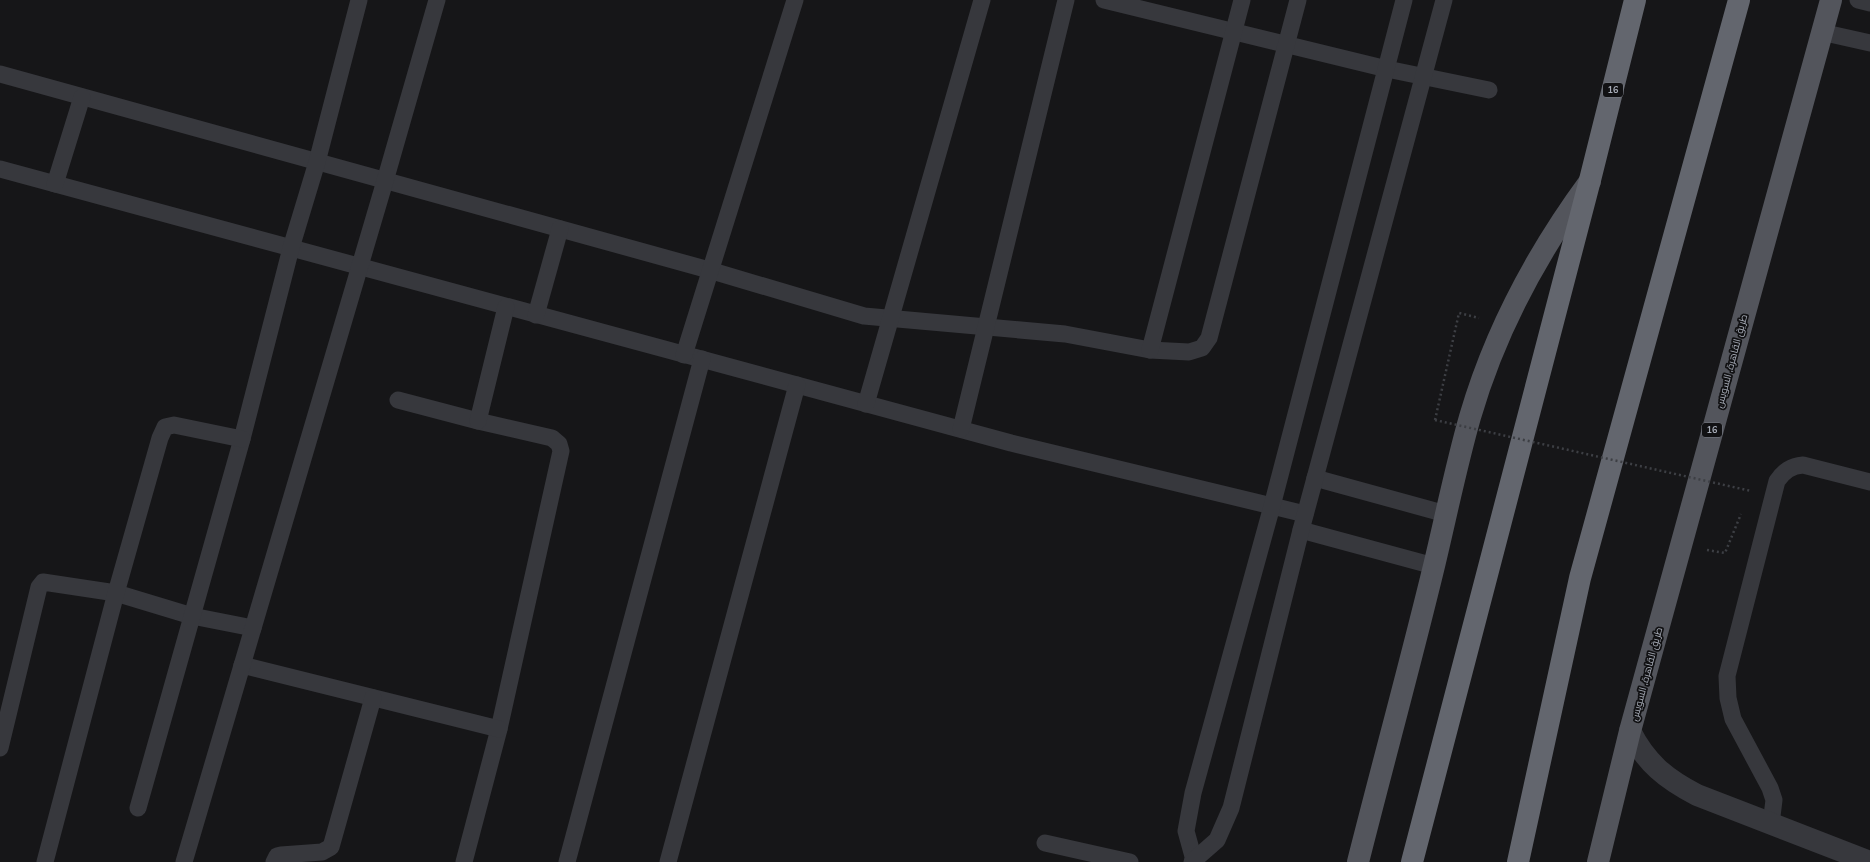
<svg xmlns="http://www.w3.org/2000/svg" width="1870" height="862" font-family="Mulish,Cairo,sans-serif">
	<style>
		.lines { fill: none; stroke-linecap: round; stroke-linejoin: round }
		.path { stroke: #3d3f44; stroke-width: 2.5; stroke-dasharray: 2 3; stroke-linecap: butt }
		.service { stroke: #37383d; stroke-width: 17 }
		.minor { stroke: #37383d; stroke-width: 22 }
		.primary { stroke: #53555c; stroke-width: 22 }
		.motorway { stroke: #63666e; stroke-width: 22 }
		.path-bridge { stroke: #3d3f44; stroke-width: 2.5; stroke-dasharray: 2 3; stroke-linecap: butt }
		.labels { text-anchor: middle; stroke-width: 3.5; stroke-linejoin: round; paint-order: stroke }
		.shield { fill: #111113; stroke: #7b7e86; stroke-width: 1 }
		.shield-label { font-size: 9px; font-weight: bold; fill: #a8adb8 }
		.street-label { font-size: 10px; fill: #a8adb8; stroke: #111113 }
	</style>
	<rect width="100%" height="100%" fill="#161618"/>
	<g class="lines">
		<g class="path">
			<polyline points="1435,420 1459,313 1479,318"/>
			<polyline points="1707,550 1725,553 1741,514"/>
		</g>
		<g class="service">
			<polyline points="1104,0 1387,69 1489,90"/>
			<polyline points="1858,0 1870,3"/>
			<polyline points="1821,32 1870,43"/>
			<polyline points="0,74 709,270 864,316 1065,334 1150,350 1189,352 1202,348 1209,338 1298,0"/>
			<polyline points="0,169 1011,443 1305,514"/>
			<polyline points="55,184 82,97"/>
			<polyline points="536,315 560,229"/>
			<polyline points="1150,350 1242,0"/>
			<polyline points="684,355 795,0"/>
			<polyline points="398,400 478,421 552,438 559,444 561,451 499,729 464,862"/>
			<polyline points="866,404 982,0"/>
			<polyline points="478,421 506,307"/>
			<polyline points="961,429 1066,0"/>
			<polyline points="1315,478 1446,514"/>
			<polyline points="1301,530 1434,566"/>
			<polyline points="242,665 499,729"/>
			<polyline points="0,748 39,587 43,582 116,593 192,616 253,628"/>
			<polyline points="138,808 242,439 291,248 317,162 359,0"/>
			<path d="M1771 824 1774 800 1770 788 1733 719 1728 698 1727 676 1777 481C1784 471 1791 466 1803 465L1870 482"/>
			<polyline points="1045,843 1130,862"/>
			<polyline points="1194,860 1186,831 1193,793 1272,506 1404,0"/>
			<polyline points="45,862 116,593 160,438 165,427 174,425 242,439"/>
			<polyline points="184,862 385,181 437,0"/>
			<polyline points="274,862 277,856 281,855 322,852 331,847 373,698"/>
			<polyline points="567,862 702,359"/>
			<polyline points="668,862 797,385"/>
			<polyline points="1192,862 1217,840 1231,808 1301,530 1444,0"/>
		</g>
		<path class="minor" d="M1630 731C1646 763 1666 779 1697 795L1870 862"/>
		<g class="primary">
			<path d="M1358 862C1383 763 1410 665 1434 566 1446 516 1456 466 1470 417 1495 331 1537 253 1590 181"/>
			<polyline points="1598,862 1630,731 1831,0"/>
		</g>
		<g class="motorway">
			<polyline points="1412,862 1590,180 1635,0"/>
			<polyline points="1518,862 1580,578 1739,0"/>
		</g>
		<polyline class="path-bridge" points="1435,420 1751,491"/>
	</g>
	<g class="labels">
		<g class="shield">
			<rect x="1603" y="83" width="20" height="14" rx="3"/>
			<rect x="1702" y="423" width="20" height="14" rx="3"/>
		</g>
		<g class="shield-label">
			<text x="1613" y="93">16</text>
			<text x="1712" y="433">16</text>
		</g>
		<g class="street-label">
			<text transform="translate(1731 361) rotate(-75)" y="4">طريق القاهرة, السويس</text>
			<text transform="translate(1646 674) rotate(-75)" y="4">طريق القاهرة, السويس</text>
		</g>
	</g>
</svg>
